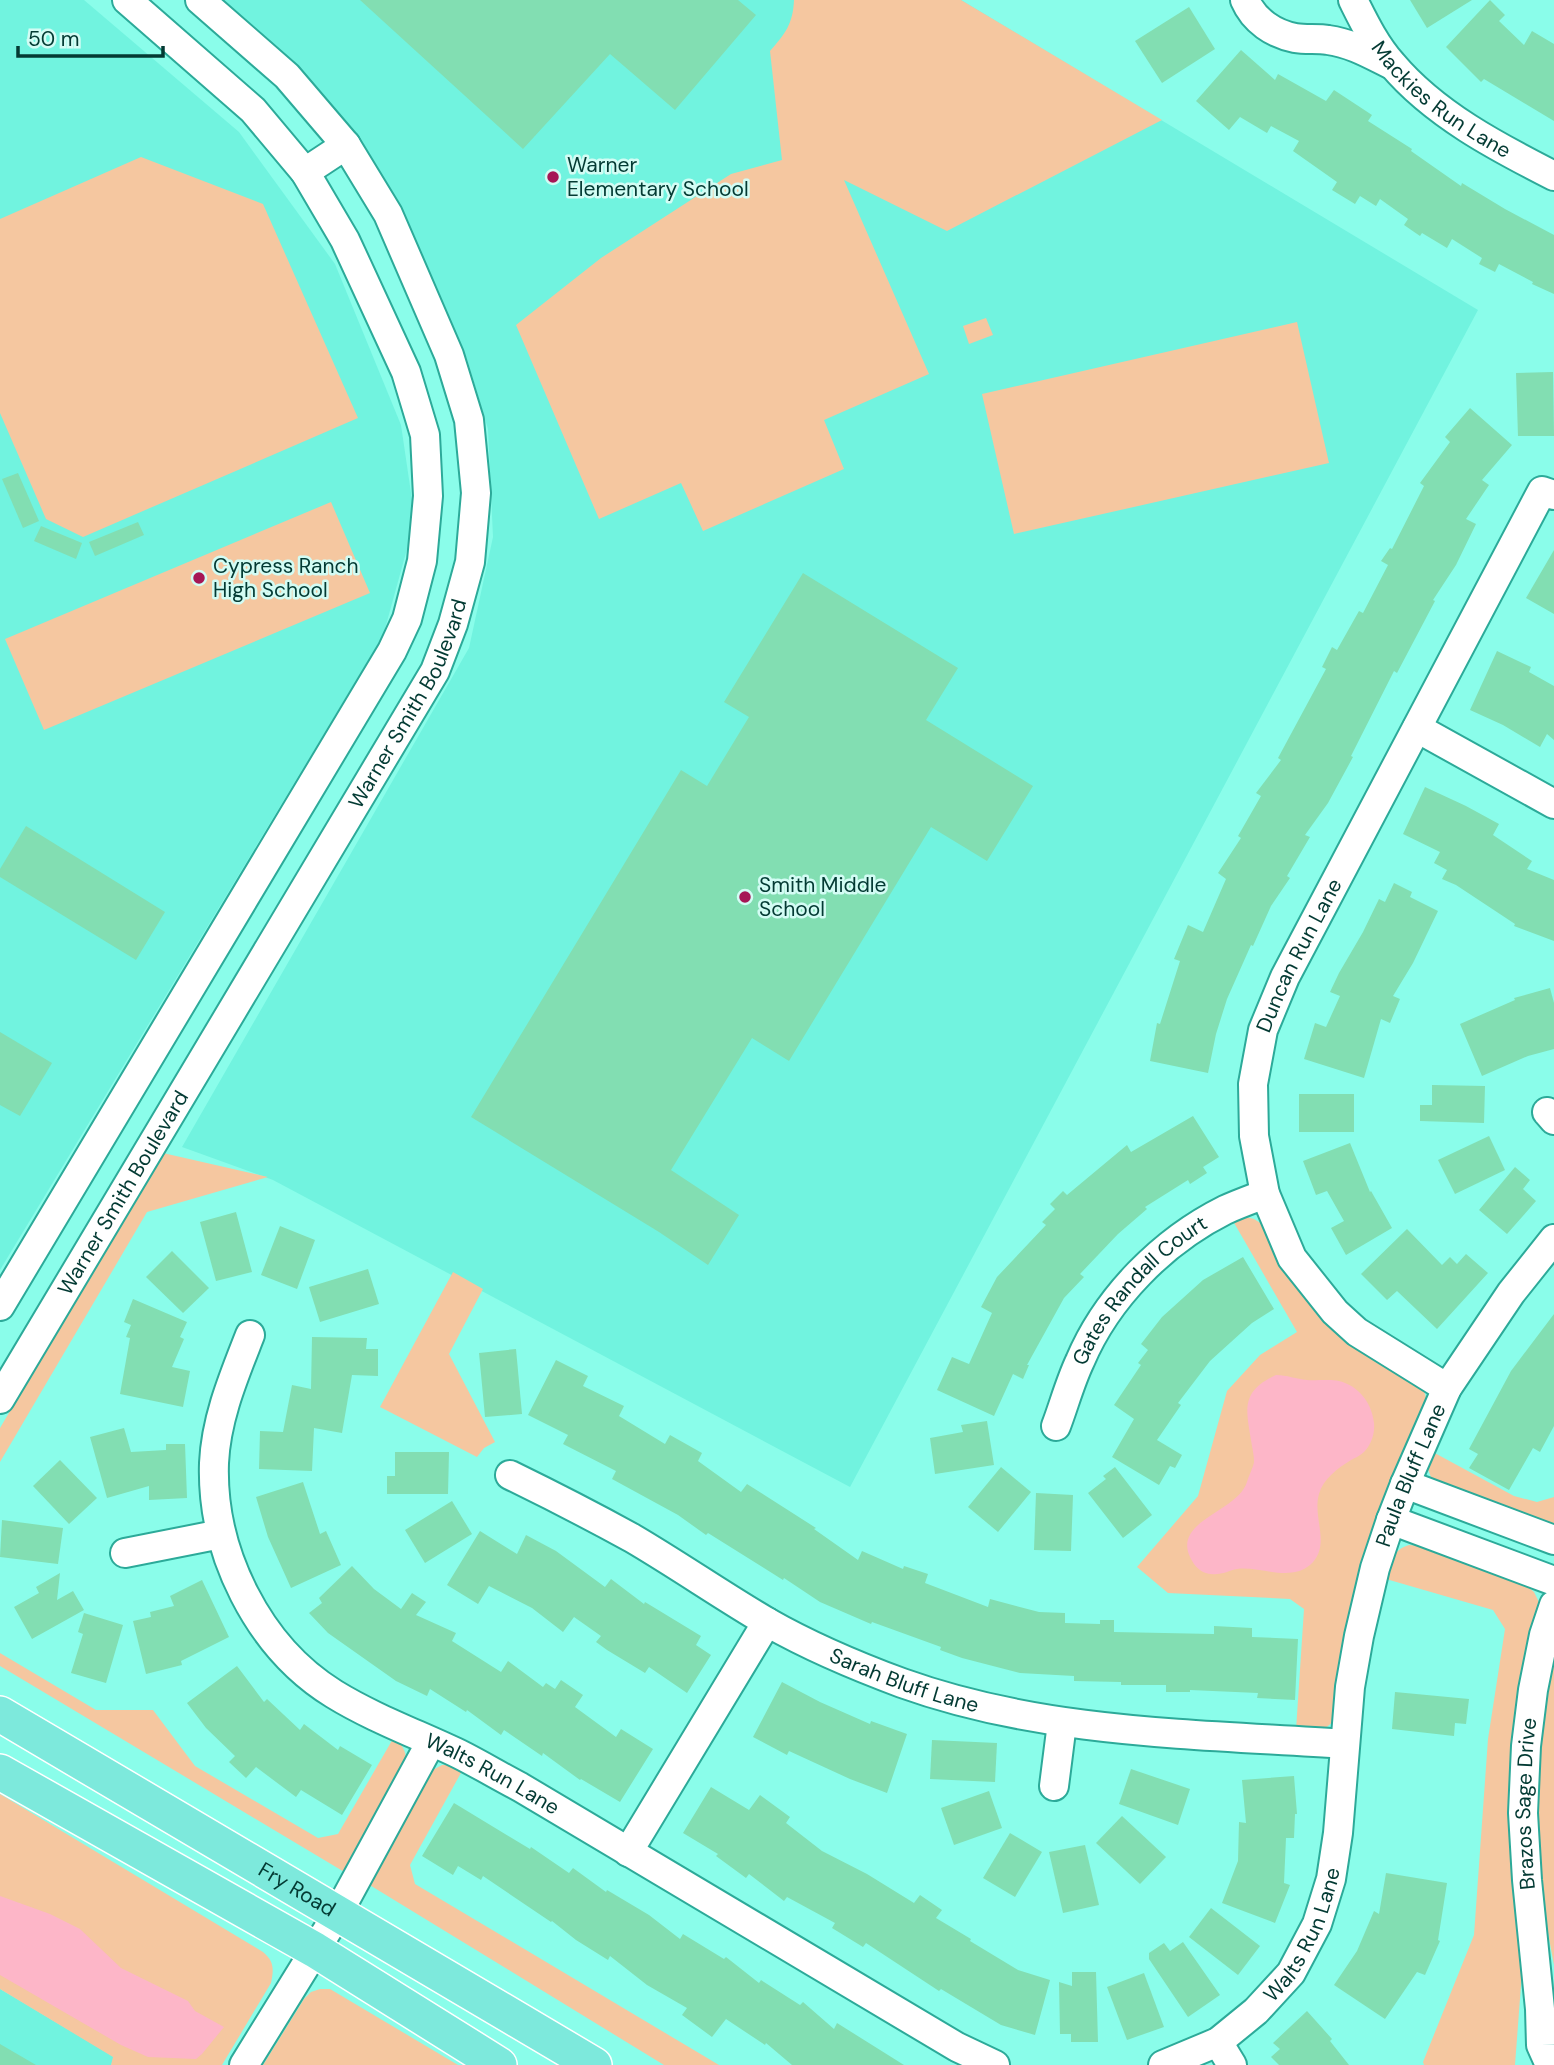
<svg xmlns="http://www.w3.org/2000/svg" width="1554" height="2065" font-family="'DM Sans',sans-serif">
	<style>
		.built { fill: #71f3df }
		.green { fill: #f5c7a0 }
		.water { fill: #fdb6c8 }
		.building { fill: #82deb2 }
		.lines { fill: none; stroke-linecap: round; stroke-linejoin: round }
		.minor-casing { stroke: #2caa99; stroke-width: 32 }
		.major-casing { stroke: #fff; stroke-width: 38 }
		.minor { stroke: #fff; stroke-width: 28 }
		.major { stroke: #7de9dc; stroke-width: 35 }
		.poi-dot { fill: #a61655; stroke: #d3fcf4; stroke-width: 2.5 }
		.labels { text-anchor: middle; stroke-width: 5; stroke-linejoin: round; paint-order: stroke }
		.street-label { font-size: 21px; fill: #033a33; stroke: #d3fcf4 }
		.poi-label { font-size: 21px; fill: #033a33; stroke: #d3fcf4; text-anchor: start }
	</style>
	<rect width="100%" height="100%" fill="#8afdea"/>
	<g class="built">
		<polygon points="0,0 84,0 239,132 335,264 401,425 415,520 383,636 0,1270"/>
		<polygon points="205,0 961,0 1478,310 850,1487 273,1180 182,1147 469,648 493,537 488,429 467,359 394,195 316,93"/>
		<polygon points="0,1989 114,2057 111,2065 0,2065"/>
	</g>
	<g class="green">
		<path d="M794 0H961L1162 120 947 231 844 180 929 374 824 420 844 469 703 531 681 483 599 519 516 325 601 258 731 174 782 160 770 51C785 34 793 24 794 0Z"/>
		<polygon points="141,157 263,204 358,418 83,537 46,519 0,413 0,219"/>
		<polygon points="986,318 993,335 969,344 963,326"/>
		<polygon points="1297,322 1329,463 1014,534 982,394"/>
		<polygon points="331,502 370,593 44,730 5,639"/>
		<polygon points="163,1153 268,1177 147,1212 0,1462 0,1428"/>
		<polygon points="1246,1217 1254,1219 1262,1224 1279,1257 1337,1331 1377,1363 1417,1385 1424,1391 1427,1401 1333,1722 1323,1730 1296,1730 1304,1609 1290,1599 1168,1593 1137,1567 1198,1496 1227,1391 1260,1355 1297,1332 1233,1221"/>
		<polygon points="453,1272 483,1289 449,1354 495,1442 484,1448 477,1457 380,1407"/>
		<polygon points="1431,1451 1514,1496 1537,1502 1554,1497 1554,1528 1433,1482 1427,1467"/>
		<path d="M1409 1545 1421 1546 1528 1587 1534 1592 1539 1602 1520 1933 1522 1972 1515 2065H1424L1423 2062 1474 1935 1488 1739 1505 1629 1493 1610 1386 1579C1390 1563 1392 1550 1409 1545Z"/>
		<path d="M1554 1652V1965C1546 1922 1538 1879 1537 1836 1535 1775 1540 1711 1554 1652Z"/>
		<path d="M0 1653 96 1710H153L195 1766 318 1838 338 1834 394 1737C402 1744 407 1752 406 1763L346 1873 0 1666Z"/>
		<polygon points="442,1765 451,1765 462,1771 410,1865 415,1884 719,2065 664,2065 368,1884 431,1771"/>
		<path d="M0 1794 263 1952C274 1961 274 1969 271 1983L222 2065H111L113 2057 0 1989Z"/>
		<polygon points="320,1989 330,1989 458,2065 263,2065 304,1999 311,1992"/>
	</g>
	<g class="water">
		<path d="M1276 1375C1287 1375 1296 1379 1307 1380 1317 1381 1330 1379 1339 1381 1359 1386 1372 1403 1374 1423 1375 1432 1372 1444 1364 1452 1361 1455 1355 1458 1351 1460 1338 1468 1323 1479 1319 1494 1312 1518 1332 1546 1310 1565 1290 1582 1260 1566 1237 1569 1230 1570 1224 1574 1217 1574 1207 1575 1200 1572 1194 1564 1165 1521 1237 1514 1247 1482 1249 1475 1253 1468 1254 1462 1254 1457 1253 1451 1252 1446 1247 1412 1238 1392 1276 1375Z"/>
		<polygon points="0,1896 50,1914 80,1929 121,1968 188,2001 195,2011 224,2027 202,2054 196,2059 148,2057 121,2045 0,1975"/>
	</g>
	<g class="building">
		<polygon points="360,0 738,0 756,15 675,110 610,54 523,149"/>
		<polygon points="1410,0 1472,0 1427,28"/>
		<polygon points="1490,0 1505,15 1499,21 1524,45 1532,31 1554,44 1554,121 1484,79 1481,82 1446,47"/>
		<polygon points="1189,7 1215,49 1162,83 1135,41"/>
		<polygon points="1241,50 1275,80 1278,74 1326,101 1334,90 1372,115 1368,121 1412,149 1411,151 1461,186 1462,183 1505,209 1554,235 1554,294 1532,284 1533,282 1499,264 1495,272 1479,264 1482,258 1452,239 1447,248 1422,233 1420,236 1404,225 1408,219 1380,199 1376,206 1360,196 1355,204 1332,190 1337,182 1293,151 1299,141 1271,126 1267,133 1240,117 1229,130 1196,101"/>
		<polygon points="1553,372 1554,436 1518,436 1516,373"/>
		<polygon points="1470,408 1512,445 1482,480 1489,485 1466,519 1476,524 1456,565 1433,600 1435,601 1397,673 1394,671 1351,756 1353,757 1328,803 1305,835 1310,837 1287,876 1290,878 1271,906 1253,946 1251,945 1227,999 1216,1034 1208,1073 1150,1061 1157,1023 1160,1024 1180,961 1174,959 1188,925 1203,932 1226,879 1218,873 1241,838 1238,836 1261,796 1256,793 1281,760 1278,758 1326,669 1322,667 1332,647 1337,650 1359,611 1363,613 1388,565 1381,561 1390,548 1392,549 1424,486 1420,483 1450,442 1445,437"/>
		<polygon points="18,473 39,521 23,528 2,479"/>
		<polygon points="138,522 144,535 95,556 89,542"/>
		<polygon points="41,526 82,543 76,559 34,541"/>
		<polygon points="1554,550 1554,614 1526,598"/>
		<polygon points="803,573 958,668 926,720 1033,786 987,861 931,827 789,1061 752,1038 671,1170 739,1215 708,1265 659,1232 471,1117 681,770 707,786 749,717 724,702"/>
		<polygon points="1497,651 1531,667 1529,672 1554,686 1554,740 1547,734 1540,747 1503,725 1470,710"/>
		<polygon points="1425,787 1466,806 1499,824 1493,835 1532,861 1527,869 1554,880 1554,941 1514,926 1515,924 1456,885 1442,879 1447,870 1434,863 1440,852 1403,834"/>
		<polygon points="26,826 165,912 136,960 0,877 0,869"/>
		<polygon points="1394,883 1412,892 1410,897 1438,911 1413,963 1393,996 1400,999 1390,1023 1381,1019 1364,1078 1304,1059 1315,1023 1326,1027 1340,996 1330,992 1339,973 1363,932 1379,899 1385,902"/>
		<polygon points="1550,988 1554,1003 1554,1049 1528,1056 1482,1076 1460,1024 1515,1000 1514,998"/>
		<polygon points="0,1032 52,1063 20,1116 0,1105"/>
		<polygon points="1432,1085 1485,1086 1484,1123 1420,1121 1420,1105 1432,1105"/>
		<rect x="1299" y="1094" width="55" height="38"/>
		<polygon points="1193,1116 1219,1157 1203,1167 1207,1173 1190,1184 1188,1180 1145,1207 1147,1209 1118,1234 1080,1274 1084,1277 1064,1298 1027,1365 1029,1365 1023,1379 1013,1374 994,1416 937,1390 952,1357 969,1364 992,1313 981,1307 997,1277 1046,1225 1042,1222 1055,1209 1050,1204 1063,1191 1067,1195 1127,1145 1131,1152"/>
		<polygon points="1489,1136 1505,1170 1455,1194 1438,1160"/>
		<polygon points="1350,1143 1370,1192 1371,1191 1392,1228 1346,1255 1331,1228 1344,1221 1327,1191 1316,1195 1303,1161"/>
		<polygon points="1515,1167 1530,1180 1523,1189 1536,1201 1507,1234 1479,1210"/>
		<polygon points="236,1212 252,1272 216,1281 200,1222"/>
		<polygon points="280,1226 315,1240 297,1289 261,1275"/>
		<polygon points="1407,1229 1442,1265 1450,1257 1457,1264 1466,1254 1488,1273 1437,1329 1397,1291 1387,1300 1361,1274"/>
		<polygon points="172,1251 209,1288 183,1313 146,1277"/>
		<polygon points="1243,1257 1274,1309 1252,1323 1210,1361 1178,1403 1181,1405 1157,1440 1182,1455 1175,1468 1170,1466 1159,1485 1112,1457 1134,1419 1114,1405 1141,1365 1138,1363 1148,1350 1141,1344 1162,1317 1203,1280"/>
		<polygon points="368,1269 379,1304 320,1322 309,1287"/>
		<polygon points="133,1299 187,1322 180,1337 184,1339 172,1367 190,1371 183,1407 120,1394 130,1338 126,1337 131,1325 124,1322"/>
		<polygon points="1554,1314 1554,1426 1540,1452 1533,1448 1509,1490 1469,1468 1478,1454 1469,1449 1511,1371"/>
		<polygon points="312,1337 367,1338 366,1349 378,1349 378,1376 352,1375 342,1433 314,1428 312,1471 259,1469 260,1431 283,1432 292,1385 311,1389"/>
		<polygon points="516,1349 522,1414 485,1417 479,1353"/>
		<polygon points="556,1360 588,1376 583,1386 624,1406 619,1416 665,1444 670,1435 702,1453 698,1461 741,1492 747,1484 816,1528 814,1529 858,1560 862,1551 903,1569 904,1566 928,1574 925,1583 988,1607 990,1599 1039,1612 1065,1613 1065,1623 1100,1624 1100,1620 1114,1620 1114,1632 1214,1634 1214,1626 1252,1628 1252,1637 1298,1639 1295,1700 1257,1698 1258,1693 1190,1690 1190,1692 1166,1692 1166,1685 1121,1685 1121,1682 1074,1681 1074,1676 1020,1673 962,1658 940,1650 941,1647 872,1622 871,1624 820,1602 784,1578 783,1580 708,1533 706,1535 678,1515 612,1479 616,1471 563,1444 568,1435 528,1415"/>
		<polygon points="987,1421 994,1465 935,1474 930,1438 963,1432 961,1425"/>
		<polygon points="124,1428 131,1452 166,1450 166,1444 185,1444 187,1498 149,1500 149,1486 107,1498 90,1437"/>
		<polygon points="395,1452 449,1452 448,1494 387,1494 387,1476 395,1476"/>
		<polygon points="60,1460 97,1498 69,1524 33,1486"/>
		<polygon points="1001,1467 1031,1492 998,1532 968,1507"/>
		<polygon points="1115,1467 1152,1515 1123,1538 1088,1493 1106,1479 1103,1476"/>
		<polygon points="303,1482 320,1534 326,1531 341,1565 291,1588 268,1537 256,1497"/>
		<polygon points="1036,1493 1073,1495 1071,1551 1034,1550"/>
		<polygon points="452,1501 472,1534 425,1563 405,1530"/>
		<polygon points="2,1520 63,1528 58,1564 0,1557"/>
		<polygon points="480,1531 517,1554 526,1535 556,1551 605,1587 611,1579 644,1604 645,1602 701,1636 696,1645 711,1655 687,1693 649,1667 645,1673 607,1650 596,1642 601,1636 574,1617 563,1632 532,1608 489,1586 478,1604 447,1585"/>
		<polygon points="352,1566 374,1589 401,1609 412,1593 426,1602 416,1615 456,1633 452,1641 501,1672 508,1661 543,1687 546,1683 555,1689 561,1680 583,1695 575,1707 616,1737 621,1729 653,1749 620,1802 581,1779 580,1780 543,1753 542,1756 504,1730 501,1735 467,1710 466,1712 430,1689 427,1696 396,1681 328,1633 309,1613 322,1603 319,1598"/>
		<polygon points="60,1573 57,1600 73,1591 84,1610 32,1639 14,1607 39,1593 36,1587"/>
		<polygon points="202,1580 229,1637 181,1661 182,1665 146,1674 133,1621 151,1617 150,1612 174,1606 170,1596"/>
		<polygon points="84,1613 123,1625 106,1683 71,1673 83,1634 78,1632"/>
		<polygon points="237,1666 264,1702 267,1699 300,1730 304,1724 338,1750 340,1746 372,1765 342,1815 301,1790 296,1797 256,1767 246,1778 229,1762 235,1756 206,1728 187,1703"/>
		<polygon points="782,1682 820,1702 870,1724 871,1721 907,1734 887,1793 850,1779 789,1751 787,1755 753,1737"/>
		<polygon points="1395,1692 1469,1699 1466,1724 1455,1723 1454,1736 1392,1729"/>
		<polygon points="932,1740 997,1743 995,1782 930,1779"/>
		<polygon points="1131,1769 1190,1789 1178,1825 1119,1804"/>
		<polygon points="1294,1776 1297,1814 1295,1814 1294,1838 1286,1838 1284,1883 1290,1885 1275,1923 1222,1903 1238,1861 1239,1822 1246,1823 1242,1780"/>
		<polygon points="711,1787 749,1810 760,1795 790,1817 786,1823 822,1851 867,1874 914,1903 920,1895 942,1910 936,1918 971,1939 970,1941 1018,1970 1050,1980 1035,2035 1001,2025 941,1989 939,1991 866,1943 863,1947 832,1928 835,1923 787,1897 784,1901 749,1874 746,1878 716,1856 718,1854 683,1833"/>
		<polygon points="989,1791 1002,1828 954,1845 941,1808"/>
		<polygon points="454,1803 530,1849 531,1847 569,1873 573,1868 606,1892 607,1890 649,1915 680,1939 683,1934 724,1959 726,1957 759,1983 761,1980 800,2005 803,2002 834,2029 837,2023 904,2065 792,2065 766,2043 765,2045 726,2019 712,2037 682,2015 687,2008 647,1985 610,1956 608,1960 576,1940 552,1921 551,1922 483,1876 481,1880 458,1866 453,1875 422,1856"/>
		<polygon points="1122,1816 1166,1857 1140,1884 1096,1843"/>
		<polygon points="1010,1833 1042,1852 1015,1897 983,1878"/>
		<polygon points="1085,1845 1099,1905 1063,1913 1049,1852"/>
		<polygon points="1386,1873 1447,1883 1438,1940 1440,1941 1425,1975 1417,1972 1385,2019 1334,1985 1357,1951 1374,1911 1379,1914"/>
		<polygon points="1211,1908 1260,1946 1238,1975 1189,1937"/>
		<polygon points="1183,1942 1220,1995 1188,2017 1149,1959 1149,1953 1164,1943 1170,1951"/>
		<polygon points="1072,1972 1096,1972 1098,2042 1071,2042 1071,2034 1060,2034 1059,1982 1072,1986"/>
		<polygon points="1144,1973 1164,2027 1127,2040 1107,1987"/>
		<polygon points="1307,2011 1332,2039 1330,2041 1349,2065 1279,2065 1271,2057 1280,2049 1273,2043"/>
		<polygon points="0,2044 36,2065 0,2065"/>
	</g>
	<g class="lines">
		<defs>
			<g id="minor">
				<path d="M1245 0C1254 21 1274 34 1295 38 1306 40 1318 38 1328 40 1351 43 1370 54 1390 64"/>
				<path id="s1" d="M1353 0C1364 22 1375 45 1392 64 1434 114 1497 147 1554 176"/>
				<polyline points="305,172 346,145"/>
				<polyline points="1417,728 1554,804"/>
				<polyline points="1547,1112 1554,1120"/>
				<polyline points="0,1306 392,651 407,619 422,561 428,496 425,435 406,372 345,240 305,172 253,110 127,0"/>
				<path id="s2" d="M250 1335C234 1376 216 1418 214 1463 211 1552 258 1647 334 1694 373 1718 417 1734 459 1754 479 1764 499 1776 520 1787L957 2047 995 2065"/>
				<path id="s3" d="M1447 1388 1357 1332 1335 1312 1292 1258 1265 1194 1254 1136 1253 1084 1263 1030 1285 977 1542 491 1554 495"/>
				<path id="s4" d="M0 1399 435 671 453 624 470 562 476 493 469 420 449 355 388 214 346 145 287 76 200 0"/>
				<path id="s5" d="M1056 1426C1064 1405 1070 1382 1080 1361 1107 1297 1163 1241 1225 1210 1238 1204 1252 1199 1265 1194"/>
				<path id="s6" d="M510 1475C551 1495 592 1516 632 1538 678 1565 721 1595 767 1622 809 1646 856 1666 902 1683 1044 1734 1196 1734 1345 1744"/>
				<polyline points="1405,1484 1554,1540"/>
				<polyline points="1391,1520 1554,1581"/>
				<polyline points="125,1553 221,1534"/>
				<polyline points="1054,1786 1062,1723"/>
				<polyline points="628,1852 767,1622"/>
				<polyline points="1218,2042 1232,2065"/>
				<polyline points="244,2065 338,1913 431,1742"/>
				<path id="s7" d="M1163 2065 1218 2042 1256 2011 1291 1973 1317 1924 1331 1879 1338 1833 1350 1687 1359 1636 1375 1568 1391 1520 1405 1484 1447 1388 1511 1293 1554 1239"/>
				<path id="s8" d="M1550 2065 1541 2045 1540 2009 1527 1880 1523 1813 1526 1746 1533 1690 1544 1635 1554 1605"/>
			</g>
			<g id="major">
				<path id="s9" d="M0 1714 594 2065"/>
				<polyline points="0,1772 315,1950 499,2065"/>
			</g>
		</defs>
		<use href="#minor" class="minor-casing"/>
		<use href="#major" class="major-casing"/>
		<use href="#minor" class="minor"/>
		<use href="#major" class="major"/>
	</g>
	<g class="poi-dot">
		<circle cx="553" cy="177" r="7"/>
		<circle cx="199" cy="578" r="7"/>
		<circle cx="745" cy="897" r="7"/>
	</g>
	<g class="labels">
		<g class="street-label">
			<text dy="7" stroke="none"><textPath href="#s1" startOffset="136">Mackies Run Lane</textPath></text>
			<text dy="7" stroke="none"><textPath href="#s4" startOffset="807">Warner Smith Boulevard</textPath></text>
			<text dy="7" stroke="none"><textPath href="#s3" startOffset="523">Duncan Run Lane</textPath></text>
			<text dy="7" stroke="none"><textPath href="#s4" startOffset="240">Warner Smith Boulevard</textPath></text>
			<text dy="7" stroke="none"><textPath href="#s5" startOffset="163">Gates Randall Court</textPath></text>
			<text dy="7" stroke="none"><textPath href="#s7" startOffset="677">Paula Bluff Lane</textPath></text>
			<text dy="7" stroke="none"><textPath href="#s6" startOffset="446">Sarah Bluff Lane</textPath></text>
			<text dy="7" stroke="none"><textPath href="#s2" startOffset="583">Walts Run Lane</textPath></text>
			<text dy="7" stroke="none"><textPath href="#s8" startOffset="264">Brazos Sage Drive</textPath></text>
			<text dy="7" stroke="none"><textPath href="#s9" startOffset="345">Fry Road</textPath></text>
			<text dy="7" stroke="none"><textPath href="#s7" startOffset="200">Walts Run Lane</textPath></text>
		</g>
		<g class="poi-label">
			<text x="567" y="172">Warner<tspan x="567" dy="24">Elementary School</tspan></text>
			<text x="213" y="573">Cypress Ranch<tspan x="213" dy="24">High School</tspan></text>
			<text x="759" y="892">Smith Middle<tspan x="759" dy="24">School</tspan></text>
		</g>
	</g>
	<path d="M18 46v10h145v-10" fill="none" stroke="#033a33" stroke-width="3.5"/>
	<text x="28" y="46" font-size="21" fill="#033a33" stroke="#d3fcf4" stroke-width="5" paint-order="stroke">50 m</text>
</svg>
